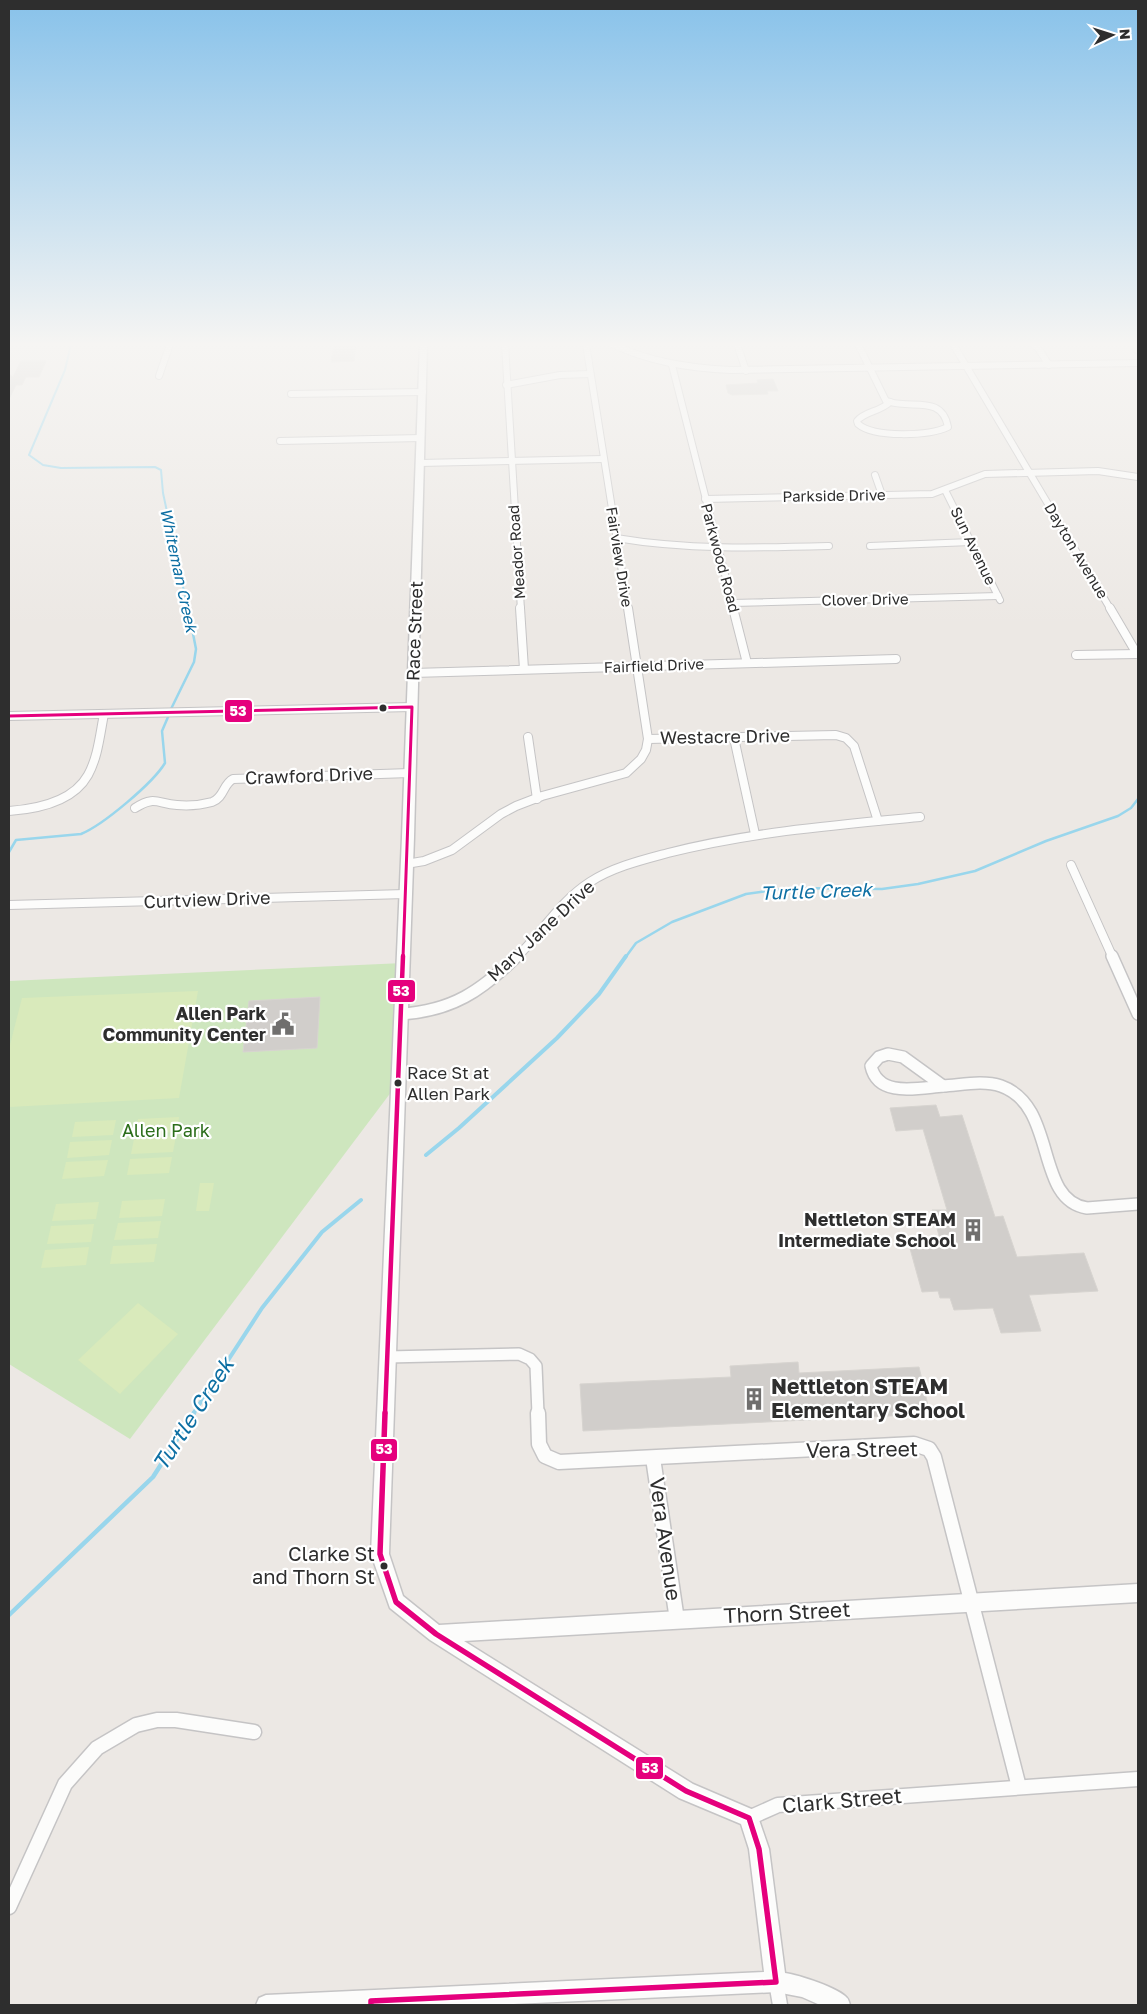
<svg xmlns="http://www.w3.org/2000/svg" width="1147" height="2014" font-family="'Golos Text',sans-serif">
	<style>
		.green { fill: #cee6be }
		.pitch { fill: #d9eabb }
		.lines { fill: none; stroke-linecap: round; stroke-linejoin: round }
		.stream-far3 { stroke: #99d6ec; stroke-width: 2 }
		.stream-far2 { stroke: #99d6ec; stroke-width: 2.5 }
		.stream-far1 { stroke: #99d6ec; stroke-width: 4 }
		.stream { stroke: #99d6ec; stroke-width: 4.5 }
		.building { fill: #d1cecb; stroke: #d7d4d0 }
		.minor-far3-casing { stroke: #c5c4c5; stroke-width: 8 }
		.minor-far2-casing { stroke: #c5c4c5; stroke-width: 10 }
		.minor-far1-casing { stroke: #c5c4c5; stroke-width: 14 }
		.minor-casing { stroke: #c5c4c5; stroke-width: 17 }
		.tertiary-casing { stroke: #c5c4c5; stroke-width: 3 }
		.primary-casing { stroke: #c6c5c4; stroke-width: 3 }
		.minor-far3 { stroke: #fcfcfb; stroke-width: 6 }
		.minor-far2 { stroke: #fcfcfb; stroke-width: 8 }
		.minor-far1 { stroke: #fcfcfb; stroke-width: 11 }
		.minor { stroke: #fcfcfb; stroke-width: 14 }
		.tertiary { fill: #fcfcfb; fill-rule: evenodd }
		.primary { fill: #e8e4d6; fill-rule: evenodd }
		.bus-1-far2-casing { stroke: #fff; stroke-width: 6 }
		.bus-1-far1-casing { stroke: #fff; stroke-width: 8 }
		.bus-1-casing { stroke: #fff; stroke-width: 9 }
		.bus-1-far2 { stroke: #e5007d; stroke-width: 3 }
		.bus-1-far1 { stroke: #e5007d; stroke-width: 4.5 }
		.bus-1 { stroke: #e5007d; stroke-width: 5.5 }
		.bus-dot { fill: #2e2e2e; stroke: #fff; stroke-width: 2 }
		.labels { text-anchor: middle; stroke-width: 4.5; stroke-linejoin: round; paint-order: stroke }
		.far-street-label { font-size: 15px; fill: #2e2e2e; stroke: #fff }
		.far-water-label { font-size: 16px; font-style: italic; fill: #0d6fa3; stroke: #fff }
		.bus-label { font-size: 17px; fill: #2e2e2e; stroke: #fff; text-anchor: start }
		.street-label { font-size: 18px; fill: #2e2e2e; stroke: #fff }
		.poi-label { font-size: 18px; font-weight: bold; fill: #2e2e2e; stroke: #fff; text-anchor: end }
		.park-label { font-size: 18px; fill: #2c6e1b; stroke: #fff }
		.water-label { font-size: 19px; font-style: italic; fill: #0d6fa3; stroke: #fff }
		.near-bus-label { font-size: 20px; fill: #2e2e2e; stroke: #fff; text-anchor: end }
		.near-poi-label { font-size: 21px; font-weight: bold; fill: #2e2e2e; stroke: #fff; text-anchor: start }
		.near-street-label { font-size: 21px; fill: #2e2e2e; stroke: #fff }
		.near-water-label { font-size: 22px; font-style: italic; fill: #0d6fa3; stroke: #fff }
		.line-badge { stroke: #fff; stroke-width: 2 }
		.badge-label { font-size: 14px; text-anchor: middle; font-weight: bold; fill: #fff }
	</style>
	<rect width="100%" height="100%" fill="#ece8e4"/>
	<polygon class="green" points="403,963 398,1083 130,1439 9,1364 9,981"/>
	<g class="pitch">
		<polygon points="198,991 179,1098 9,1107 9,1049 22,998"/>
		<polygon points="179,1117 177,1132 135,1134 138,1119"/>
		<polygon points="116,1120 113,1135 72,1137 75,1122"/>
		<polygon points="176,1136 173,1152 131,1154 134,1139"/>
		<polygon points="112,1140 109,1155 67,1158 70,1142"/>
		<polygon points="172,1157 169,1173 127,1175 130,1159"/>
		<polygon points="108,1160 104,1176 62,1179 66,1162"/>
		<polygon points="200,1183 214,1183 209,1211 196,1211"/>
		<polygon points="165,1199 162,1216 119,1218 122,1201"/>
		<polygon points="99,1202 96,1219 52,1221 56,1204"/>
		<polygon points="161,1221 158,1238 114,1240 118,1223"/>
		<polygon points="94,1224 91,1242 47,1244 51,1226"/>
		<polygon points="157,1244 154,1262 110,1264 113,1246"/>
		<polygon points="89,1247 86,1265 41,1268 45,1250"/>
		<polygon points="138,1303 178,1334 120,1394 78,1360"/>
	</g>
	<g class="lines">
		<polyline class="stream-far3" points="71,344 65,370 29,455 43,465 61,468 155,467 161,470 163,493 188,610"/>
		<g class="stream-far2">
			<polyline points="171,709 194,662 196,649 188,608"/>
			<path d="M9 852 16 840 81 834C103 825 153 783 165 763L162 731 168 717"/>
			<polyline points="625,958 636,943 672,922 746,894 790,888 882,889 918,884 975,871 1046,841 1118,816 1131,808 1138,799"/>
		</g>
		<g class="stream-far1">
			<polyline points="426,1155 459,1128 557,1038 599,994 626,956"/>
			<polyline points="193,1414 262,1308 322,1232 361,1200"/>
		</g>
		<polyline class="stream" points="9,1615 153,1477 194,1413"/>
	</g>
	<g class="building">
		<polygon points="334,344 356,344 354,361 331,362"/>
		<polygon points="21,361 46,361 39,377 26,377 22,385 16,385 9,399 9,374 13,377"/>
		<polygon points="773,379 778,391 767,391 768,394 732,395 728,393 726,385 758,383 757,380"/>
		<polygon points="320,997 317,1048 243,1052 249,1001"/>
		<polygon points="936,1105 940,1117 962,1115 995,1217 1003,1216 1017,1257 1084,1253 1098,1291 1029,1295 1041,1331 1001,1333 993,1308 954,1310 950,1298 940,1298 938,1291 922,1292 909,1245 941,1243 932,1210 947,1210 923,1129 896,1131 890,1108"/>
		<polygon points="798,1362 799,1373 919,1367 930,1414 583,1431 580,1384 731,1377 730,1366"/>
	</g>
	<g class="lines">
		<defs>
			<g id="minor-far3">
				<polyline points="505,344 521,610"/>
				<polyline points="586,344 628,610"/>
				<path d="M612 344C650 362 689 368 731 370L1138 363"/>
				<polyline points="737,344 746,371"/>
				<polyline points="858,344 886,401 890,402"/>
				<polyline points="953,344 1111,610"/>
				<polyline points="1033,344 1038,348 1049,365"/>
				<polyline points="672,365 734,610"/>
				<polyline points="159,376 170,344"/>
				<polyline points="506,385 560,375 590,374"/>
				<polyline points="291,394 423,392"/>
				<path d="M890 402C913 409 942 395 948 427 929 436 874 438 858 424L857 421C865 411 880 412 890 402Z"/>
				<polyline points="280,441 421,438"/>
				<polyline points="420,463 603,459"/>
				<polyline points="875,475 882,495"/>
				<polyline points="946,492 1000,600"/>
				<polyline points="705,499 932,494 985,474 1098,471 1138,477"/>
				<path d="M616 538C687 550 757 548 829 546"/>
				<polyline points="870,546 971,542"/>
				<polyline points="732,603 998,596"/>
			</g>
			<g id="minor-far2">
				<polyline points="520,608 524,669"/>
				<polyline points="733,608 747,663"/>
				<polyline points="1110,608 1137,654"/>
				<polyline points="1076,655 1138,654"/>
				<polyline points="413,673 896,659"/>
				<polyline points="9,716 412,707"/>
				<polyline points="528,737 537,799"/>
				<polyline points="734,738 755,834"/>
				<polyline points="648,739 836,735 846,738 854,746 878,821"/>
				<path d="M135 808C155 795 158 804 177 805 188 806 201 805 212 802 224 798 223 784 233 779L410 773"/>
				<path d="M9 811C37 809 73 802 88 775 98 757 100 734 104 714"/>
				<polyline points="406,864 424,861 452,850 501,814 516,806 542,796 626,773 641,759 646,750 648,739 628,608"/>
				<polyline points="1071,865 1113,958"/>
				<polyline points="9,905 405,894"/>
				<path d="M516 958C541 934 560 901 590 882 613 867 642 860 668 853 751 832 835 825 920 817"/>
			</g>
			<g id="minor-far1">
				<polyline points="1112,956 1138,1014"/>
				<path d="M401 1014C452 1011 481 991 517 956"/>
				<path d="M888 1054 903 1057 943 1086C918 1088 878 1098 871 1066L879 1057Z"/>
				<path d="M943 1086C961 1085 983 1080 1001 1086 1058 1106 1034 1200 1087 1208L1138 1204"/>
				<polyline points="387,1357 519,1354 530,1359 536,1366 538,1414"/>
			</g>
			<g id="minor">
				<polyline points="538,1413 539,1444 545,1456 559,1462 914,1444 929,1449 934,1457 1019,1787"/>
				<polyline points="653,1458 677,1620"/>
				<polyline points="749,1818 778,1805 1138,1779"/>
				<polyline points="9,1907 65,1784 97,1748 136,1725 157,1720 176,1720 254,1732"/>
				<polyline points="776,1982 780,2005"/>
			</g>
			<path id="tertiary" d="M420 344H427L414 837 389 1554 403 1596 439 1625 1138 1584V1602L464 1641 693 1784 756 1811 769 1849 785 1973C799 1975 839 1988 847 1998 848 1998 850 2005 850 2005H820L802 1997 776 1992 490 2005H256L259 1998 266 1995 764 1972 749 1849 741 1824 679 1798 430 1640 390 1608 371 1554 402 837Z"/>
			<polygon id="primary" points="1129,344 1138,344 1138,353 1135,352"/>
		</defs>
		<use href="#minor-far3" class="minor-far3-casing"/>
		<use href="#minor-far2" class="minor-far2-casing"/>
		<use href="#minor-far1" class="minor-far1-casing"/>
		<use href="#minor" class="minor-casing"/>
		<use href="#tertiary" class="tertiary-casing"/>
		<use href="#primary" class="primary-casing"/>
		<use href="#minor-far3" class="minor-far3"/>
		<use href="#minor-far2" class="minor-far2"/>
		<use href="#minor-far1" class="minor-far1"/>
		<use href="#minor" class="minor"/>
		<use href="#tertiary" class="tertiary"/>
		<use href="#primary" class="primary"/>
		<defs>
			<polyline id="bus-1-far2" points="9,716 412,707 403,958"/>
			<polyline id="bus-1-far1" points="385,1414 403,956"/>
			<polyline id="bus-1" points="371,2005 371,2001 776,1982 759,1849 749,1818 686,1791 436,1634 396,1602 380,1554 385,1413"/>
		</defs>
		<use href="#bus-1-far2" class="bus-1-far2-casing"/>
		<use href="#bus-1-far1" class="bus-1-far1-casing"/>
		<use href="#bus-1" class="bus-1-casing"/>
		<use href="#bus-1-far2" class="bus-1-far2"/>
		<use href="#bus-1-far1" class="bus-1-far1"/>
		<use href="#bus-1" class="bus-1"/>
	</g>
	<linearGradient id="sky" x2="0" y2="1"><stop stop-color="#88c2ea"/><stop offset="0.55" stop-color="#f6f5f3"/><stop offset="1" stop-color="#f6f5f3" stop-opacity="0"/></linearGradient>
	<rect width="1147" height="626" fill="url(#sky)"/>
	<defs>
		<symbol id="civic-bare" viewBox="-9 -9 18 18"><path d="M-.6-6.5H3V-4.5H.6V-3L4-1V1h2V6H-6V1h2V-1L-.6-3ZM-1.2 2.5V6h2.4V2.5Z" fill="#706f6e" stroke="#fff" stroke-width="2.5" paint-order="stroke"/></symbol>
		<symbol id="building-bare" viewBox="-9 -9 18 18"><path d="M-4-6H4V6H1V3H-1V6H-4ZM-2.5-4.3h1.7v1.8h-1.7ZM.8-4.3h1.7v1.8H.8ZM-2.5-1h1.7V.8h-1.7ZM.8-1h1.7V.8H.8Z" fill="#706f6e" stroke="#fff" stroke-width="2.5" paint-order="stroke"/></symbol>
	</defs>
	<g fill-rule="evenodd">
		<use href="#civic-bare" x="267" y="1008" width="32" height="32"/>
		<use href="#building-bare" x="957" y="1214" width="32" height="32"/>
		<use href="#building-bare" x="738" y="1383" width="32" height="32"/>
	</g>
	<g class="bus-dot">
		<circle cx="383" cy="708" r="4.5"/>
		<circle cx="398" cy="1083" r="4.5"/>
		<circle cx="384" cy="1566" r="4.5"/>
	</g>
	<g class="labels">
		<g class="far-street-label">
			<text transform="translate(834 496) rotate(-1)" y="5">Parkside Drive</text>
			<text transform="translate(973 546) rotate(64)" y="5">Sun Avenue</text>
			<text transform="translate(1076 551) rotate(59)" y="5">Dayton Avenue</text>
			<text transform="translate(517 552) rotate(-94)" y="5">Meador Road</text>
			<text transform="translate(619 557) rotate(81)" y="5">Fairview Drive</text>
			<text transform="translate(720 558) rotate(75)" y="5">Parkwood Road</text>
			<text transform="translate(865 600) rotate(-1)" y="5">Clover Drive</text>
			<text transform="translate(654 666) rotate(-2)" y="5">Fairfield Drive</text>
		</g>
		<g class="far-water-label">
			<text transform="translate(179 570) rotate(78)" y="6">Whiteman Creek</text>
		</g>
		<g class="bus-label">
			<text x="407" y="1079">Race St at<tspan x="407" dy="21">Allen Park</tspan></text>
		</g>
		<g class="street-label">
			<text transform="translate(415 631) rotate(-88)" y="6">Race Street</text>
			<text transform="translate(725 737) rotate(-1)" y="6">Westacre Drive</text>
			<text transform="translate(309 776) rotate(-2)" y="6">Crawford Drive</text>
			<text transform="translate(207 900) rotate(-2)" y="6">Curtview Drive</text>
			<text transform="translate(541 931) rotate(-43)" y="6">Mary Jane Drive</text>
		</g>
		<g class="poi-label">
			<text x="266" y="1020">Allen Park<tspan x="266" dy="21">Community Center</tspan></text>
			<text x="956" y="1226">Nettleton STEAM<tspan x="956" dy="21">Intermediate School</tspan></text>
		</g>
		<g class="park-label">
			<text x="166" y="1137">Allen Park</text>
		</g>
		<g class="water-label">
			<text transform="translate(816 891) rotate(-2)" y="7">Turtle Creek</text>
		</g>
		<g class="near-bus-label">
			<text x="375" y="1561">Clarke St<tspan x="375" dy="23">and Thorn St</tspan></text>
		</g>
		<g class="near-poi-label">
			<text x="771" y="1394">Nettleton STEAM<tspan x="771" dy="24">Elementary School</tspan></text>
		</g>
		<g class="near-street-label">
			<text transform="translate(862 1450) rotate(-1)" y="7">Vera Street</text>
			<text transform="translate(665 1539) rotate(82)" y="7">Vera Avenue</text>
			<text transform="translate(787 1613) rotate(-3)" y="7">Thorn Street</text>
			<text transform="translate(842 1801) rotate(-5)" y="7">Clark Street</text>
		</g>
		<g class="near-water-label">
			<text transform="translate(193 1414) rotate(-57)" y="8">Turtle Creek</text>
		</g>
	</g>
	<g class="line-badge">
		<rect x="224" y="699" width="29" height="24" rx="5" fill="#e5007d"/>
		<rect x="387" y="979" width="29" height="24" rx="5" fill="#e5007d"/>
		<rect x="370" y="1438" width="28" height="24" rx="5" fill="#e5007d"/>
		<rect x="635" y="1756" width="29" height="24" rx="5" fill="#e5007d"/>
	</g>
	<g class="badge-label">
		<text x="238" y="716">53</text>
		<text x="401" y="996">53</text>
		<text x="384" y="1454">53</text>
		<text x="650" y="1773">53</text>
	</g>
	<rect width="1147" height="2014" fill="none" stroke="#2e2e2e" stroke-width="20"/>
	<g transform="translate(1112 35) rotate(86)" stroke="#ffffff" stroke-width="4" paint-order="stroke">
	<path d="M0-4L9 19L0 12L-9 19Z" fill="#2e2e2e"/>
	<text y="-8" font-size="14" font-weight="bold" text-anchor="middle" fill="#2e2e2e">N</text>
	</g>
</svg>
